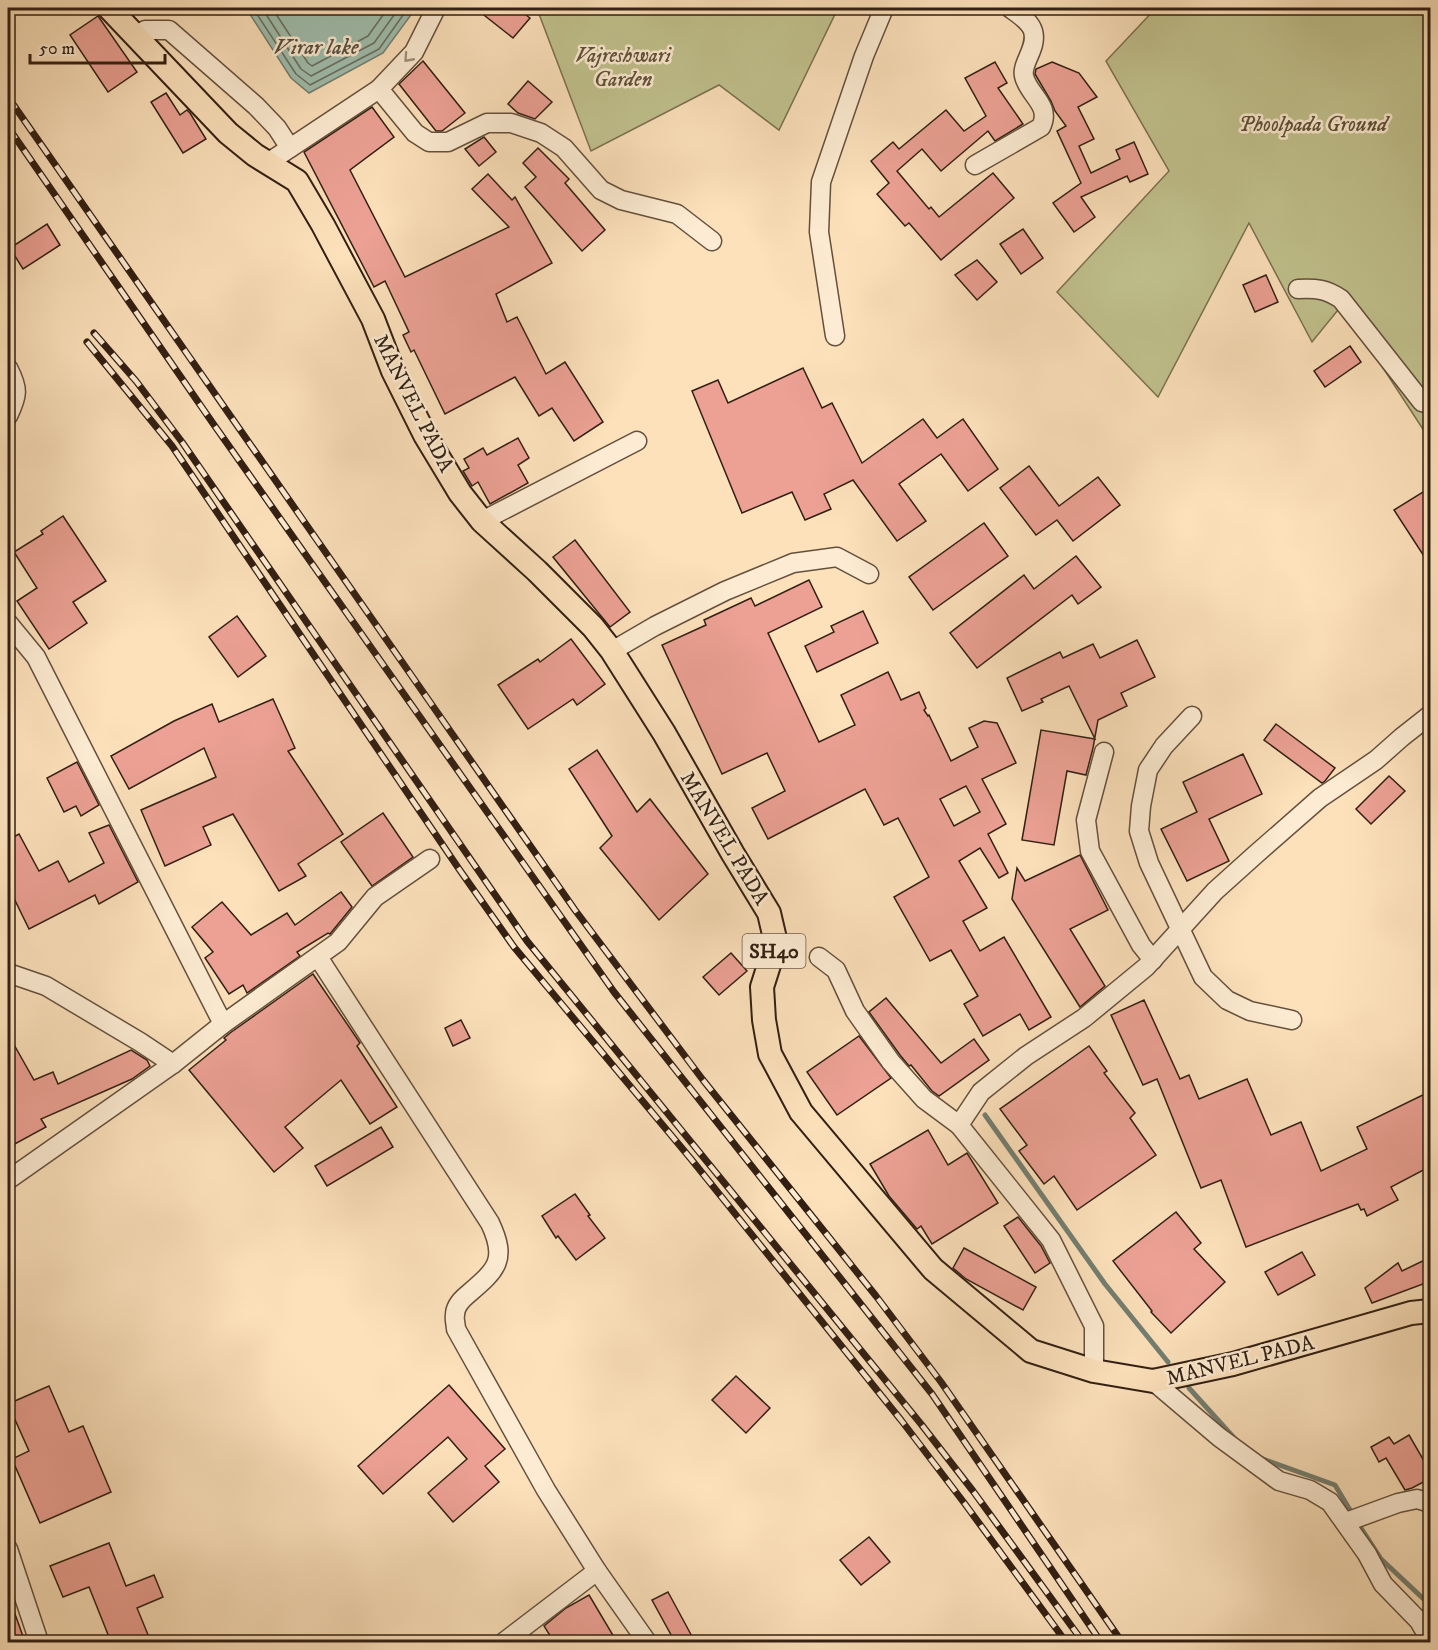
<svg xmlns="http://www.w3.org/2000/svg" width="1438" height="1650" font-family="'IM FELL DW Pica',serif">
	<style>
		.green { fill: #c1c28e; stroke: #7a7050; stroke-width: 1.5 }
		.water { fill: #9fbeae; stroke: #737e70; stroke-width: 1.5 }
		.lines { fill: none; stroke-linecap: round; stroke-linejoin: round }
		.shore { stroke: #686e60; stroke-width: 1.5 }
		.stream { stroke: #737e70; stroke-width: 5 }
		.building { fill: #eca194; stroke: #321f13; stroke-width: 1.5; fill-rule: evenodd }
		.minor-casing { stroke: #64503d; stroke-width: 21 }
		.major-casing { stroke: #321f13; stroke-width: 26 }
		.minor { stroke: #fdecd3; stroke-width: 18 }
		.major { stroke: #fce1bb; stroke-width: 22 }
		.rail-casing { stroke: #321f13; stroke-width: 7 }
		.rail { stroke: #fdecd3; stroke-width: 4.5; stroke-dasharray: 14; stroke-linecap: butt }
		.oneway { stroke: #a2907d }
		.labels { text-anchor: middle; stroke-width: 5; stroke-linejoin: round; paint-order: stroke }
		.shield { fill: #fdecd3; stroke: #6f5c4d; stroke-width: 1.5 }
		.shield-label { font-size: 20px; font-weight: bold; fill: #321f13 }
		.park-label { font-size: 21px; font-style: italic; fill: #5d5038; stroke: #fdecd3 }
		.street-label { font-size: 21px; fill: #321f13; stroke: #fdecd3 }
		.water-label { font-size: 22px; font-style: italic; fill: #534f42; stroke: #fdecd3 }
	</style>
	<rect width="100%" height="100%" fill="#fce1bb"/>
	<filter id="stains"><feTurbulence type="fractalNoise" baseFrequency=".00333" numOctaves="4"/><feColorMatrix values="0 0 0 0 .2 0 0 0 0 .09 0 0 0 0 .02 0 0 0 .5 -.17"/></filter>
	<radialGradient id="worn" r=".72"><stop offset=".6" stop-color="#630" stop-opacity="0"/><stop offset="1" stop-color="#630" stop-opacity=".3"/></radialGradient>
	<g class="green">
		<polygon points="541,8 838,8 779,130 719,85 591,151 539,14"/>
		<polygon points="1156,8 1430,8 1430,440 1342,305 1312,342 1249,223 1158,397 1057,292 1169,171 1106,61"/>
	</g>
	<polygon class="water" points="246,8 416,8 383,53 309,93 291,78"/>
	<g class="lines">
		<g class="shore">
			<polyline points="253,8 296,74 310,85 379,49 408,8"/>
			<polyline points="262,8 301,69 311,76 374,43 399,8"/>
			<polyline points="272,8 308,63 312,66 368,36 388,8"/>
		</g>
		<g class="stream">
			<polyline points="985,1115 1105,1284 1168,1362"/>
			<polyline points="1189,1388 1236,1440"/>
			<polyline points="1260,1458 1335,1485 1350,1510"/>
			<polyline points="1361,1528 1381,1559 1430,1605"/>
		</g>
	</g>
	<g class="building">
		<polygon points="475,8 517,8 530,18 513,38"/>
		<polygon points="98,16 137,72 108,92 70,35"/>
		<polygon points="423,61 465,113 442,131 436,131 399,84"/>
		<polygon points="995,62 1007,83 998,88 1023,124 995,141 988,131 941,171 922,149 897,171 929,209 931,207 939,217 993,173 1014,198 941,260 909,223 905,226 877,194 889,183 871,161 893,142 899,149 946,110 964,131 986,116 965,78"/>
		<polygon points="1052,62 1079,73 1097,97 1078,107 1094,139 1079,146 1091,173 1120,159 1116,150 1134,142 1148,174 1130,182 1127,176 1081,197 1095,217 1074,232 1053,203 1081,183 1057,131 1066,126 1055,111 1051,101 1035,74 1036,69"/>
		<polygon points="528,81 552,102 535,119 518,113 508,104"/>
		<polygon points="166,93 180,115 187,110 190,113 206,139 183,153 151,102"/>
		<polygon points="372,107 394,137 350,170 405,277 509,227 472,189 488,174 512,200 515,197 552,263 496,294 507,322 517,317 546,374 565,362 603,422 574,441 552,408 539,416 515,377 445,414 414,350 411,352 403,335 409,332 385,281 374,287 304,152"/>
		<polygon points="484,137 496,152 479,166 465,149"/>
		<polygon points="538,148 569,179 565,183 605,230 582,251 525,187 536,177 523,163"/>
		<polygon points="47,224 60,245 23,269 10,248"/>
		<polygon points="1023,229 1043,258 1021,274 1000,244"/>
		<polygon points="977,260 997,282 977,300 955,275"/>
		<polygon points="1266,275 1278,302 1255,312 1243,285"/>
		<polygon points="1350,346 1361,362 1325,387 1314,371"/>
		<polygon points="803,368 822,408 832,403 862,463 923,419 937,438 963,419 998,469 968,491 941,454 899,484 926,521 897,541 853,480 824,494 831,509 805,520 792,492 742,513 692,391 718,380 728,403"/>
		<polygon points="518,438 529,458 518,465 528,483 490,504 478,482 472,486 463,471 469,468 464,459 483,448 487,455"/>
		<polygon points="1029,466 1059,506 1098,477 1120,505 1073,541 1057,520 1036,535 1000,488"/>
		<polygon points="1431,487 1431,567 1394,510"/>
		<polygon points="63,516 106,581 73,602 87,623 49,649 17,601 37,588 14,552 43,534 41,531"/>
		<polygon points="984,523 1008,556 933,610 909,577"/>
		<polygon points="575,540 630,612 610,627 553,557"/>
		<polygon points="1076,556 1101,587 1078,604 1072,595 977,668 950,633 1024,575 1034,589"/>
		<path d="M809 580 822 607 768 633 819 742 855 725 841 695 888 672 901 700 919 692 926 708 924 710 928 716 929 715 951 761 978 747 969 728 984 721 997 723 1016 763 982 779 1006 824 988 834 1008 873 999 878 980 848 959 861 987 908 963 921 980 951 1004 937 1051 1017 1029 1030 1020 1014 983 1036 964 1004 978 996 951 950 930 961 894 897 929 877 898 818 884 825 865 789 768 839 752 808 785 791 767 753 722 774 662 645 706 625 704 620 751 598 755 606ZM966 786 980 812 954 826 940 799Z"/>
		<polygon points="863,611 878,643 817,672 805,646 834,632 831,626"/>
		<polygon points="237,616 266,656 238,677 209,637"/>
		<polygon points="571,639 605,684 577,705 573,699 528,729 498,685 538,659 540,662"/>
		<polygon points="1137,640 1155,677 1121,693 1127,706 1098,720 1093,748 1086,775 1067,771 1054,845 1022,840 1041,730 1095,739 1069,686 1041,699 1043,702 1022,711 1007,678 1060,652 1063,658 1093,644 1100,658"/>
		<polygon points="273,699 295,748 288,751 343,834 298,864 306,876 279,891 233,814 203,827 211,845 165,866 141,810 216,777 204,748 129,789 111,756 174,721 212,704 219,722"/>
		<polygon points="1276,724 1335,768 1325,781 1322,783 1264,740"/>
		<polygon points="597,750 637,812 650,799 708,874 659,920 600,848 612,836 569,769"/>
		<polygon points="1243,754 1262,794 1209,819 1229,861 1187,881 1161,829 1197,812 1183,782"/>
		<polygon points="77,762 99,805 81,816 76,806 64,812 47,778"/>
		<polygon points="1389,776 1405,791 1371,824 1356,809"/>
		<polygon points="383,813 413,857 372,886 341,842"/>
		<polygon points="109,825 138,882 99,904 95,895 29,929 8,886 8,840 19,834 39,871 58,861 69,882 104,863 89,833"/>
		<polygon points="1080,855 1108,910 1070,929 1105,986 1080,1007 1012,899 1017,868 1025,881"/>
		<polygon points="341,892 352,907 330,934 328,933 297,952 300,956 247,993 243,985 229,994 205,958 213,952 192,927 222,902 251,935 287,913 295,925"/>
		<polygon points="731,953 747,971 719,995 703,977"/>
		<polygon points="313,974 360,1043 357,1046 397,1107 370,1124 341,1080 285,1127 303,1148 274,1172 189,1070 226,1040 224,1038 230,1033"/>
		<polygon points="886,998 941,1063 974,1039 989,1060 939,1096 932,1091 911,1065 909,1066 900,1055 869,1012"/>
		<polygon points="1144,1000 1180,1079 1189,1075 1199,1099 1247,1079 1271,1135 1301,1122 1321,1171 1367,1149 1357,1127 1431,1091 1431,1166 1391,1187 1398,1200 1367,1216 1364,1209 1361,1210 1358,1204 1246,1247 1221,1180 1201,1188 1157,1079 1143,1085 1111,1015"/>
		<polygon points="461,1020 470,1038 453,1046 445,1028"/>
		<polygon points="8,1034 34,1080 53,1072 58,1084 131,1050 147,1060 150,1066 132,1079 41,1119 46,1127 13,1145 8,1136"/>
		<polygon points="859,1036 891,1078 837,1115 807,1072"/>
		<polygon points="1089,1046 1107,1071 1104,1073 1135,1113 1130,1118 1156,1155 1077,1210 1054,1176 1044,1184 1019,1151 1027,1145 1000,1109"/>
		<polygon points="381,1127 393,1147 327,1186 315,1166"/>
		<polygon points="928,1130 948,1165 967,1153 998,1203 932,1244 921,1226 917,1229 889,1196 870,1164"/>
		<polygon points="575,1194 590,1215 588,1216 605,1238 576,1260 558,1236 556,1238 542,1216"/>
		<polygon points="1176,1212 1201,1243 1194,1249 1225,1282 1171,1333 1151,1312 1152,1311 1113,1261"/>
		<polygon points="1018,1217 1041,1246 1050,1263 1035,1273 1004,1226"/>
		<polygon points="964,1248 1036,1287 1023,1310 966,1279 953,1268"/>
		<polygon points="1302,1252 1315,1275 1278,1295 1265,1272"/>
		<polygon points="1431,1257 1431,1281 1372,1303 1365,1288 1398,1263 1402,1271"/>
		<polygon points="736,1376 770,1408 746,1433 712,1400"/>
		<polygon points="449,1385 505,1449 485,1466 499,1482 453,1522 428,1493 467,1459 448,1437 383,1494 358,1466"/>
		<polygon points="49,1386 69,1432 83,1426 111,1492 40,1523 12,1459 29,1451 8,1404"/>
		<polygon points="1409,1435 1431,1473 1431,1478 1412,1488 1405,1490 1386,1458 1379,1462 1371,1447 1389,1437 1394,1444"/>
		<polygon points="869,1537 890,1562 861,1585 840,1560"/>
		<polygon points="109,1543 126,1586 154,1575 163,1597 137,1608 151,1642 111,1642 89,1587 63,1597 50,1566"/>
		<polygon points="668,1592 695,1642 675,1642 652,1600"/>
		<polygon points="589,1595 617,1642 554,1642 544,1626 566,1608"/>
		<polygon points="8,1600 10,1600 25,1642 8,1642"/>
	</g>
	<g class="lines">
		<defs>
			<g id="minor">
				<polyline points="135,37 145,30 169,30 256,106 277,128 290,148"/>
				<polyline points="379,89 415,133 429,142 448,142 487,123 511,123 541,133 564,148 601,190 621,200 677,214 712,241"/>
				<polyline points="269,162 379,89 414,52 436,8"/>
				<path d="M975 165 1041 127C1052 105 1028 95 1024 76 1021 63 1038 48 1033 31 1030 21 1018 14 1010 8"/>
				<path d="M1298 289C1316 288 1326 289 1341 299L1422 402 1430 404"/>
				<polyline points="835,336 819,232 821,182 864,56 884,8"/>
				<path d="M8 368C19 389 18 395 8 416"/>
				<polyline points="482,521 637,441"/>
				<polyline points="8,623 36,657 223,1024"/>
				<polyline points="612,651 655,626 725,591 793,563 837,557 869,574"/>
				<polyline points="1192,716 1164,746 1148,770 1141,806 1139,831 1149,863 1203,977 1227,1000 1250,1011 1292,1020"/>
				<polyline points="1104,752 1086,820 1090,851 1141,945 1153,960"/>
				<path d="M318 957 490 1223C508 1261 496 1270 467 1295 461 1300 455 1307 455 1315 454 1319 456 1325 456 1329L546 1490 597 1571 647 1642"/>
				<polyline points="819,957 836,970 855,1011 891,1062 924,1099 959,1125"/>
				<polyline points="8,975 11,974 46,986 140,1042 173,1064"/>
				<polyline points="8,1180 173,1064 223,1024 338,942 375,897 430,859"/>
				<polyline points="1094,1371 1094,1326 1051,1240 959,1125 981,1092 1026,1056 1084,1018 1146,967 1215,891 1255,855 1320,798 1376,760 1402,737 1430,715"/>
				<polyline points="1153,1381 1219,1437 1279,1481 1310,1490 1330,1502 1367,1554 1383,1584 1419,1621 1430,1640"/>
				<polyline points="1346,1522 1398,1503 1417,1499 1430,1503"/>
				<polyline points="8,1549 39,1642"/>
				<polyline points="504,1642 597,1571"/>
			</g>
			<polyline id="major" points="109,8 228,133 255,155 297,181 323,225 373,319 393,371 425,435 460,493 482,521 537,571 593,627 612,651 664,733 733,854 769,913 776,943 762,987 764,1020 770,1054 801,1112 933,1269 1031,1351 1094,1371 1153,1381 1233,1364 1411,1313 1430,1311"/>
		</defs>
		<use href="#minor" class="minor-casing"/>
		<use href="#major" class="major-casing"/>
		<use href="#minor" class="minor"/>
		<use href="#major" class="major"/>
		<defs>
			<g id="rail">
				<polyline points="8,97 575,910 703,1080 876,1296 941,1382 1122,1642"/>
				<polyline points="8,127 212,422 614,992 932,1394 1101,1642"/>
				<polyline points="94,333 136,381 182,442 527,941 921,1424 973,1491 1083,1642"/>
				<polyline points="87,342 172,446 459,869 514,947 691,1159 901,1420 965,1504 1066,1642"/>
			</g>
		</defs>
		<use href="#rail" class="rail-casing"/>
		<use href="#rail" class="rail"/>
	</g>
	<defs><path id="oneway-chevron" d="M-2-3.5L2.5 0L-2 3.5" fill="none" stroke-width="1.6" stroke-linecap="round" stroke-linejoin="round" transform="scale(1.5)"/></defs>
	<use class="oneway" href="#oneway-chevron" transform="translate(408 58) rotate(132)"/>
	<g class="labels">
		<rect class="shield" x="742.5" y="934" width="63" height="34" rx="4.5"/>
		<g class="shield-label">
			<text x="774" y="958">SH40</text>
		</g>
		<g class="park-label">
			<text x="623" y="62">Vajreshwari<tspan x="623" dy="24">Garden</tspan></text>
			<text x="1313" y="131">Phoolpada Ground</text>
		</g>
		<g class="street-label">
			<text transform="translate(414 403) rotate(63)" y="7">MANVEL PADA</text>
			<text transform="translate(725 838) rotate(59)" y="7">MANVEL PADA</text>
			<text transform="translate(1240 1360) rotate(-14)" y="7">MANVEL PADA</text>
		</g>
		<g class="water-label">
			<text x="316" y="54">Virar lake</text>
		</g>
	</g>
	<rect width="1438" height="1650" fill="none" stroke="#fce1bb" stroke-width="30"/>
	<rect x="9" y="9" width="1420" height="1632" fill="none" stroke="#321f13" stroke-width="3"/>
	<rect x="15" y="15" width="1408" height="1620" fill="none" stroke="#321f13" stroke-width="1.5"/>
	<path d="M30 54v9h135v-9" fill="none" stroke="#321f13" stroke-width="3"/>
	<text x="39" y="54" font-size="18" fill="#321f13" stroke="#fdecd3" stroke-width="4.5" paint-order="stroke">50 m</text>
	<rect width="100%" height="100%" filter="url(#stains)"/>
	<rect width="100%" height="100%" fill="url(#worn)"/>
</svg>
